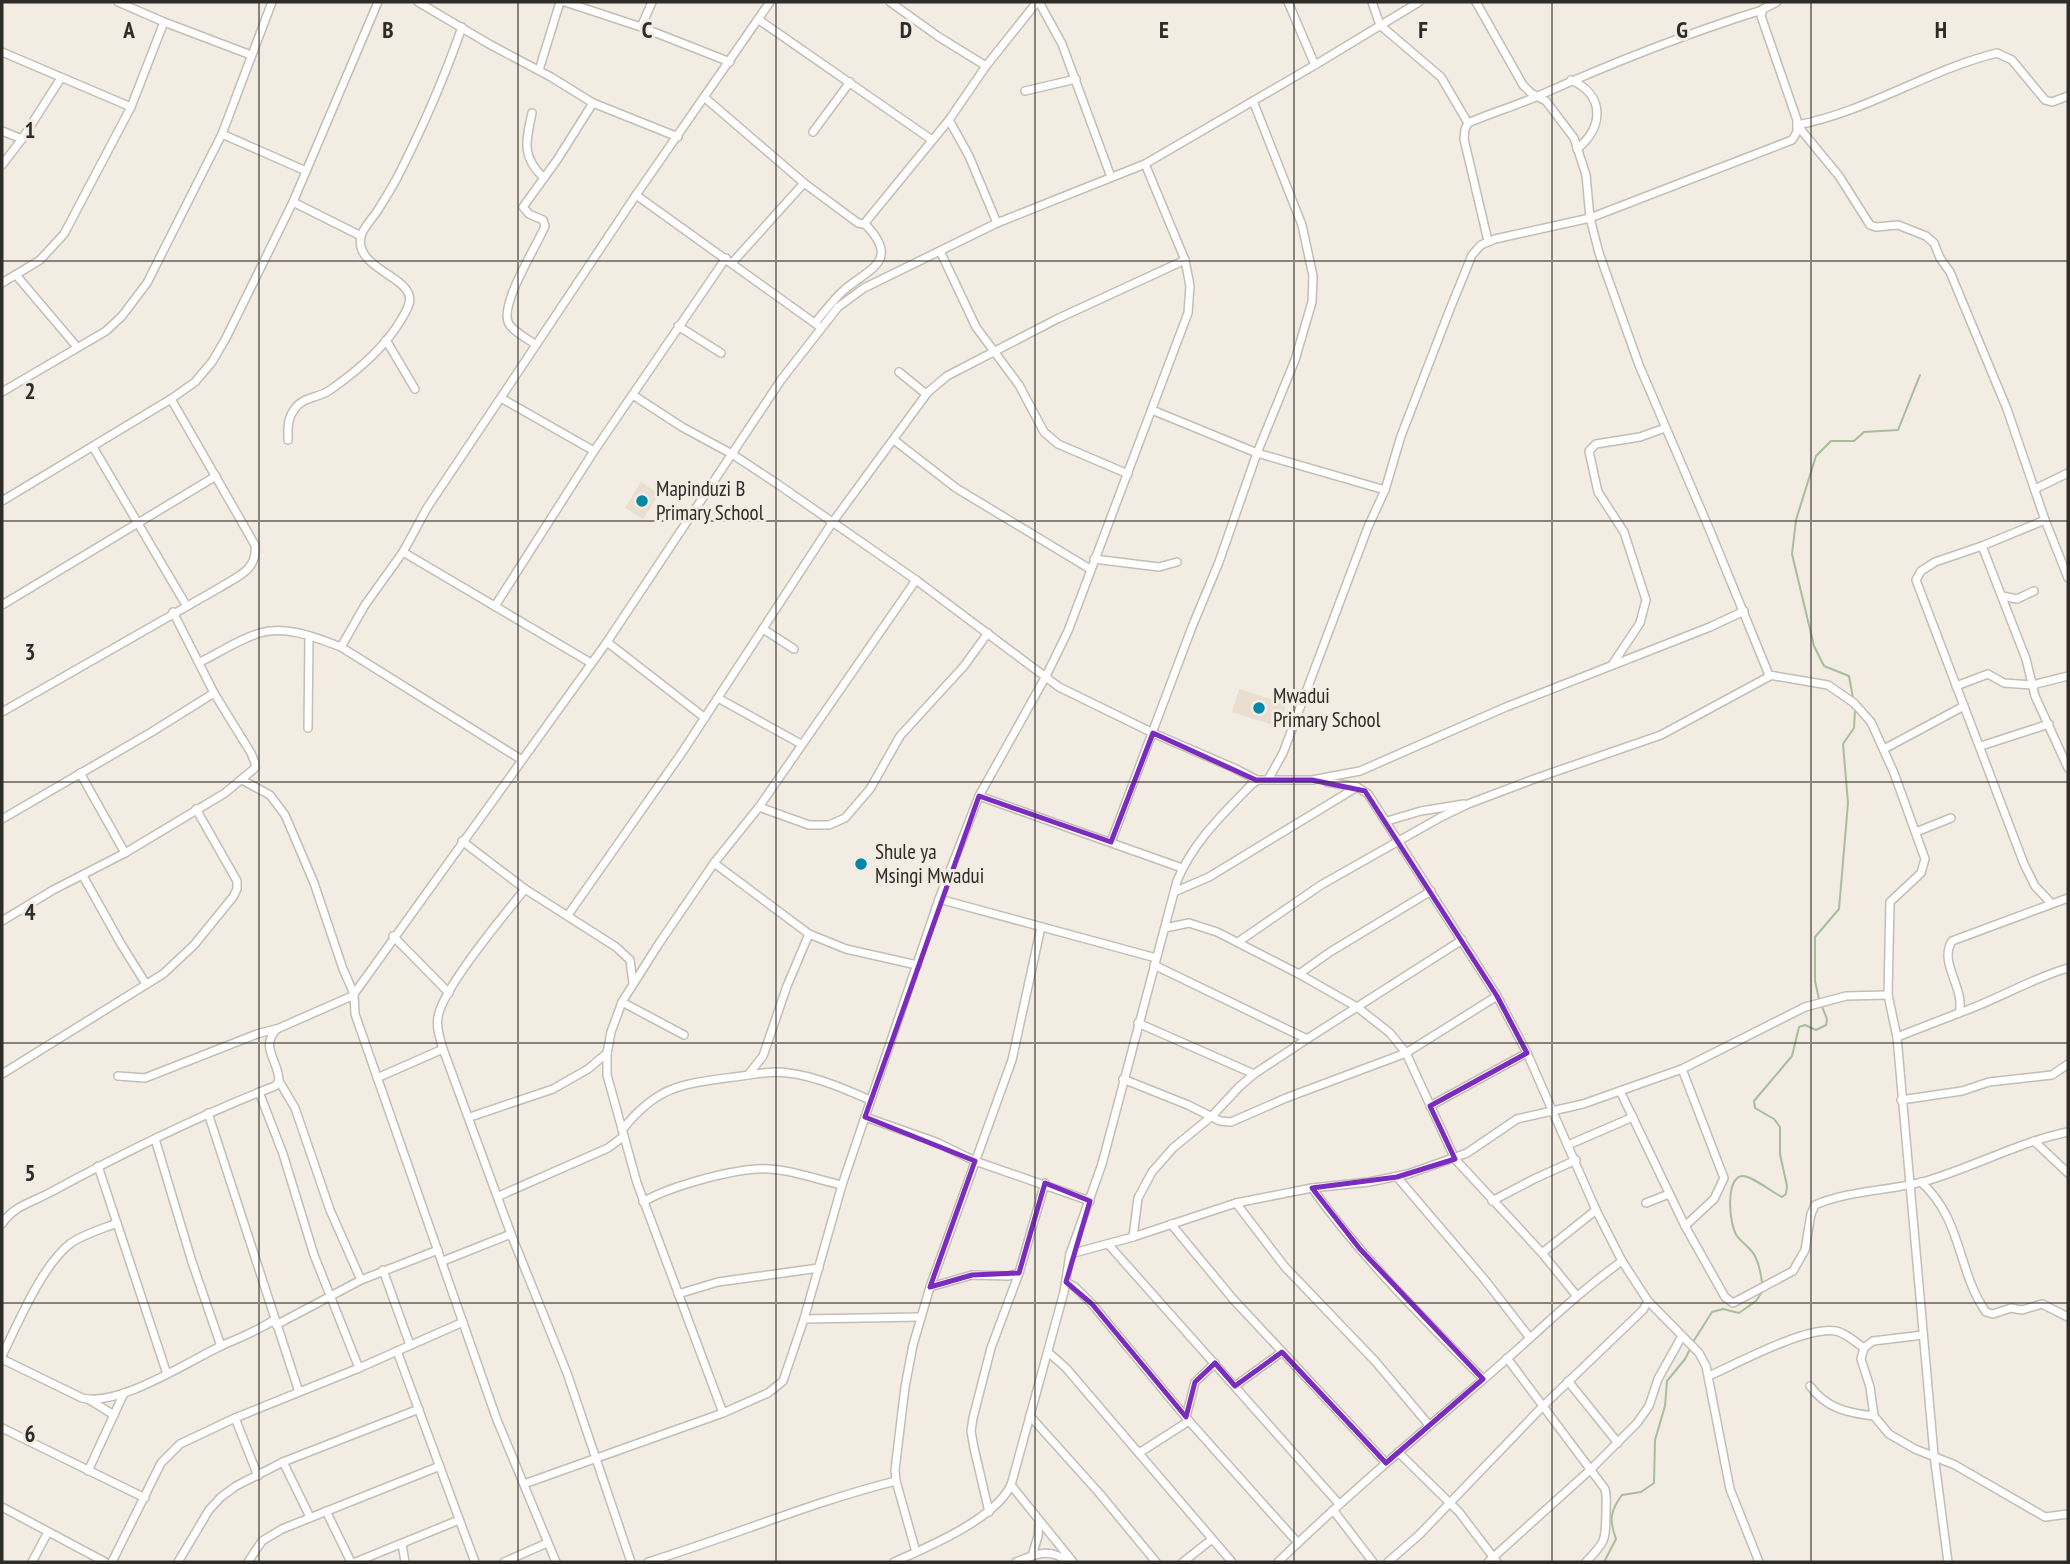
<svg xmlns="http://www.w3.org/2000/svg" width="2070" height="1564" font-family="'PT Sans Narrow',sans-serif">
	<style>
		.built { fill: #e9decf }
		.lines { fill: none; stroke-linecap: round; stroke-linejoin: round }
		.stream { stroke: #a7be9b; stroke-width: 2 }
		.minor-casing { stroke: #c3bdb4; stroke-width: 10 }
		.minor { stroke: #fff; stroke-width: 7 }
		.marked { fill: none; stroke: #7b2cbf; stroke-width: 5; stroke-linejoin: round }
		.grid { fill: none; stroke: #2e2c28; stroke-width: 2; stroke-opacity: 0.55 }
		.poi-dot { fill: #0088a9; stroke: #f2ece2; stroke-width: 2.5 }
		.labels { text-anchor: middle; stroke-width: 6; stroke-linejoin: round; paint-order: stroke }
		.poi-label { font-size: 21px; fill: #2e2c28; stroke: #f2ece2; text-anchor: start }
		.grid-label { font-size: 23px; text-anchor: middle; font-weight: bold; fill: #2e2c28; stroke: #f2ece2; stroke-width: 6; stroke-linejoin: round; paint-order: stroke }
	</style>
	<rect width="100%" height="100%" fill="#f2ece2"/>
	<g class="built">
		<polygon points="641,482 659,494 643,519 625,508"/>
		<polygon points="1239,689 1286,704 1279,727 1232,712"/>
	</g>
	<g class="lines">
		<g class="stream">
			<polyline points="1853,698 1849,676 1824,666 1814,646 1792,554 1796,520 1816,456 1831,441 1854,441 1864,432 1898,430 1920,375"/>
			<polyline points="1819,999 1815,981 1815,937 1839,909 1848,803 1843,744 1854,728 1855,710"/>
			<path d="M1762 1283C1761 1274 1759 1264 1755 1256 1751 1248 1742 1243 1737 1236 1729 1225 1725 1178 1742 1176 1751 1175 1773 1193 1782 1197L1786 1194 1787 1186 1780 1154V1127L1774 1119 1755 1108 1754 1101 1792 1056 1799 1027 1805 1025 1816 1030 1826 1025 1827 1019 1821 1004"/>
			<polyline points="1693,1342 1712,1312 1723,1309 1739,1313 1756,1301 1762,1292"/>
			<path d="M1604 1562 1616 1539C1609 1520 1610 1511 1622 1495L1641 1492 1654 1483 1655 1440 1665 1406 1667 1381 1685 1359 1691 1347"/>
		</g>
		<defs>
			<g id="minor">
				<polyline points="118,2 164,22 251,55"/>
				<polyline points="418,2 489,44 551,77 593,103 678,137"/>
				<polyline points="565,2 641,27 730,62"/>
				<polyline points="890,2 939,37 986,66"/>
				<polyline points="1039,2 1062,44 1111,177"/>
				<polyline points="1288,2 1315,65"/>
				<polyline points="1372,2 1380,25 1441,77 1468,123"/>
				<polyline points="1476,2 1523,85 1531,93 1546,101 1574,138 1586,175 1590,218 1599,253 1639,365 1711,533 1769,675 1828,685 1854,703 1871,722 1894,773 1925,859 1921,873 1890,902 1888,995 1897,1037 1934,1455 1948,1562"/>
				<polyline points="759,20 932,140"/>
				<polyline points="641,27 652,2"/>
				<polyline points="2,52 131,107"/>
				<polyline points="539,70 560,2"/>
				<path d="M1571 80C1605 95 1604 127 1577 149"/>
				<polyline points="1025,91 1076,79"/>
				<path d="M2068 96 2052 102 2045 100 2012 60 1997 53C1928 70 1867 112 1797 125L1839 176 1870 225 1876 227 1898 225 1926 236 1934 243 1940 258 1950 272 2007 409 2045 520 2068 578"/>
				<polyline points="704,97 804,183 858,223 864,224 949,120 986,66 1037,2"/>
				<path d="M532 113C526 141 521 157 544 178"/>
				<polyline points="949,120 969,156 997,223"/>
				<polyline points="2,131 22,139"/>
				<polyline points="813,132 850,82"/>
				<polyline points="222,134 306,171"/>
				<polyline points="2,165 22,139 61,78"/>
				<polyline points="636,195 820,327"/>
				<polyline points="293,202 361,236"/>
				<path d="M1488 241 1464 139 1465 129 1468 123C1491 113 1515 106 1538 96 1612 63 1685 34 1762 10"/>
				<polyline points="940,251 976,327 1019,385 1044,432 1058,444 1128,474"/>
				<polyline points="732,263 804,183"/>
				<polyline points="16,275 77,347"/>
				<polyline points="2,283 40,260 64,234 131,107 164,22"/>
				<path d="M815 323C824 312 833 300 844 290 870 268 901 261 865 224"/>
				<polyline points="678,326 721,353"/>
				<polyline points="386,340 415,389"/>
				<path d="M536 345C528 339 514 332 509 324 498 306 537 246 545 226L543 220 529 214 523 207 557 160 593 103"/>
				<polyline points="899,372 926,394"/>
				<polyline points="2,392 106,331 122,316 147,283 222,134 272,2"/>
				<polyline points="633,395 682,427 732,454 779,485 916,580 1059,687 1153,733 1236,769 1257,780"/>
				<polyline points="501,398 594,451"/>
				<polyline points="1152,410 1257,453 1385,490"/>
				<path d="M288 440C288 429 287 419 294 410 303 396 317 399 330 390 356 372 385 347 401 320 405 313 412 303 409 295 403 275 354 266 361 236 363 228 373 218 378 210 385 199 391 189 397 178 422 129 444 79 462 27"/>
				<polyline points="894,440 956,488 1090,569"/>
				<polyline points="93,447 186,605"/>
				<polyline points="2035,489 2068,473"/>
				<polyline points="2,501 171,399 195,382 212,362 226,338 293,202 378,2"/>
				<polyline points="2045,520 1982,546 1935,562 1921,571 1916,580 2024,864 2035,886 2051,903"/>
				<polyline points="1982,546 2026,659 2035,696 2068,768"/>
				<polyline points="403,552 591,663"/>
				<polyline points="1094,559 1159,567 1177,562"/>
				<polyline points="2002,596 2017,599 2034,591"/>
				<polyline points="2,605 216,476"/>
				<polyline points="495,606 594,451 726,258"/>
				<polyline points="763,629 794,649"/>
				<polyline points="607,642 705,718"/>
				<polyline points="341,647 365,605 403,552 427,508 536,345 636,195 770,2"/>
				<path d="M200 662C219 653 239 639 260 633 286 625 317 638 341 647L522 760"/>
				<polyline points="1612,665 1640,623 1646,600 1624,532 1598,492 1589,451 1596,444 1640,437 1665,428"/>
				<polyline points="1956,686 1988,674 2004,683 2032,685 2068,676"/>
				<polyline points="718,698 801,744"/>
				<path d="M2 712 219 588C238 576 258 570 255 545L171 399"/>
				<polyline points="308,728 309,636"/>
				<polyline points="1981,746 2049,724"/>
				<polyline points="1884,749 1964,706"/>
				<polyline points="80,773 125,853"/>
				<polyline points="1269,778 1283,753 1368,527 1385,490 1401,436 1450,309 1472,255 1481,245 1495,239 1590,218 1792,140 1797,132 1797,120 1761,16 1763,9 1777,2"/>
				<polyline points="242,780 270,795 285,815 314,883 343,969 354,994"/>
				<polyline points="979,796 1182,868"/>
				<polyline points="759,807 809,825 829,825 845,818 870,789 900,736 964,666 988,633"/>
				<polyline points="2,819 150,733 214,693"/>
				<polyline points="1387,821 1421,811 1464,804"/>
				<polyline points="1916,832 1951,818"/>
				<polyline points="462,841 525,889 616,947 630,960 633,983"/>
				<polyline points="1111,842 1192,627 1219,562 1257,453 1295,360 1312,302 1313,276 1302,225 1253,101"/>
				<polyline points="714,863 809,934 846,949 917,965"/>
				<polyline points="83,876 121,944 146,984"/>
				<path d="M525 889C505 914 442 989 438 1017 436 1028 440 1039 443 1049L511 1234 567 1373 631 1562"/>
				<polyline points="1174,892 1209,877 1357,787"/>
				<polyline points="939,899 1156,958"/>
				<polyline points="568,915 683,751 832,523 928,392 947,376 1057,319 1185,260"/>
				<polyline points="2,921 53,890 125,853 225,793 255,768 255,763 251,753 214,693 173,612"/>
				<polyline points="1165,928 1189,923 1217,932 1299,974 1357,1007 1390,1033 1406,1053 1455,1159 1542,1253 1576,1295"/>
				<polyline points="393,936 449,993"/>
				<polyline points="1238,942 1321,885 1441,817 1468,804 1534,779 1661,735 1770,676"/>
				<polyline points="1154,965 1307,1039"/>
				<polyline points="1299,974 1330,952 1431,891"/>
				<polyline points="622,1002 684,1035"/>
				<path d="M1959 1013C1997 1000 2030 979 2068 968"/>
				<polyline points="1138,1023 1254,1074"/>
				<path d="M1897 1037 1959 1013C1966 989 1938 963 1952 941L2068 898"/>
				<polyline points="1682,1069 1724,1178 1714,1199 1685,1226"/>
				<polyline points="2,1074 163,974 194,945 233,897 237,889 237,881 196,809"/>
				<polyline points="748,1075 763,1056 787,986 809,934"/>
				<polyline points="118,1076 145,1078 257,1034 276,1029"/>
				<polyline points="377,1078 443,1049"/>
				<polyline points="1123,1079 1188,1105 1220,1121 1231,1122 1286,1098 1406,1053 1497,996"/>
				<polyline points="279,1081 295,1108 330,1210 361,1280"/>
				<path d="M1620 1091 1685 1226 1725 1297 1733 1303 1793 1271 1805 1250 1811 1214 1815 1205C1850 1190 1890 1191 1926 1181 1974 1167 2019 1142 2068 1132"/>
				<polyline points="259,1092 283,1154 314,1255 359,1368"/>
				<polyline points="1901,1100 1962,1091 1989,1082 2052,1075 2068,1064"/>
				<polyline points="1430,1106 1527,1053"/>
				<polyline points="208,1113 299,1392"/>
				<polyline points="470,1117 553,1089 588,1069 607,1053"/>
				<polyline points="865,1117 936,1142 975,1161 1090,1201"/>
				<path d="M622 1130C657 1086 681 1084 734 1077 752 1075 770 1070 788 1073 815 1076 845 1089 870 1100"/>
				<polyline points="155,1139 192,1262 221,1346"/>
				<polyline points="2034,1141 2068,1173"/>
				<polyline points="1568,1145 1633,1117"/>
				<polyline points="98,1166 167,1374"/>
				<polyline points="1397,1177 1485,1280 1530,1338"/>
				<path d="M1921 1182C1963 1220 1957 1271 1986 1312L1993 1314 2011 1308 2022 1310 2042 1304 2068 1317"/>
				<path d="M1312 1188C1362 1258 1423 1318 1483 1379"/>
				<polyline points="499,1196 608,1148 624,1136"/>
				<polyline points="1492,1201 1534,1179 1576,1160"/>
				<path d="M643 1202C668 1187 726 1171 757 1169 784 1167 815 1179 842 1185"/>
				<polyline points="1236,1203 1285,1267 1375,1361 1429,1425"/>
				<polyline points="1646,1203 1669,1194"/>
				<path d="M2 1224C13 1206 33 1202 51 1192 123 1153 198 1116 275 1086L279 1081C279 1061 259 1047 277 1029L352 996"/>
				<polyline points="1171,1224 1233,1299 1386,1463"/>
				<polyline points="1133,1237 1138,1198 1152,1172 1173,1148 1212,1116 1239,1087 1254,1074 1307,1039 1462,940"/>
				<polyline points="1108,1244 1339,1504"/>
				<polyline points="1542,1253 1596,1210"/>
				<polyline points="1070,1254 1133,1237 1236,1203 1312,1188 1369,1182 1408,1174 1467,1153 1517,1119 1583,1104 1682,1069 1805,1007 1846,996 1888,995"/>
				<polyline points="443,1261 511,1234"/>
				<polyline points="383,1270 410,1345"/>
				<polyline points="1066,1282 1075,1287 1092,1304 1189,1421 1298,1543"/>
				<polyline points="930,1287 972,1275 1008,1276 1019,1273"/>
				<polyline points="678,1294 718,1282 819,1268"/>
				<polyline points="1648,1301 1699,1353 1706,1366 1730,1489 1759,1562"/>
				<polyline points="804,1319 921,1317"/>
				<polyline points="276,1325 361,1280 438,1250"/>
				<polyline points="1923,1335 1873,1341 1864,1348 1861,1359 1870,1387 1874,1416 1889,1434 1915,1449 1955,1465 2045,1517 2068,1514"/>
				<polyline points="397,1351 475,1562"/>
				<polyline points="1048,1352 1066,1368 1232,1562"/>
				<path d="M2 1356C18 1323 42 1265 71 1243 84 1234 102 1229 117 1223"/>
				<path d="M1507 1358 1605 1489C1607 1497 1606 1504 1606 1512 1605 1541 1607 1540 1586 1562"/>
				<path d="M2 1359 82 1398C119 1407 187 1362 221 1346 239 1338 257 1331 274 1320"/>
				<path d="M1709 1376C1738 1363 1806 1326 1836 1331 1846 1333 1855 1342 1864 1348"/>
				<polyline points="1568,1381 1618,1443"/>
				<polyline points="1235,1386 1282,1352"/>
				<path d="M1810 1386C1826 1408 1847 1413 1874 1416"/>
				<polyline points="88,1399 114,1415"/>
				<polyline points="723,1413 637,1183 607,1075 607,1053 611,1032 622,1002 658,945 714,863 759,807 916,580"/>
				<polyline points="1030,1416 1100,1494 1156,1562"/>
				<polyline points="1186,1417 1195,1382 1215,1363"/>
				<polyline points="235,1418 258,1476"/>
				<polyline points="2,1428 145,1498"/>
				<polyline points="1398,1452 1459,1512 1497,1562"/>
				<polyline points="1139,1453 1189,1421"/>
				<polyline points="283,1462 310,1517"/>
				<polyline points="88,1471 124,1393"/>
				<polyline points="524,1484 723,1413 768,1393 783,1381 804,1319 842,1185 939,899 979,796 1046,676 1068,631 1188,313 1190,286 1185,260 1145,164"/>
				<polyline points="1011,1485 1073,1562"/>
				<polyline points="2,1507 105,1562"/>
				<polyline points="1333,1510 1373,1562"/>
				<polyline points="326,1511 351,1562"/>
				<polyline points="989,1512 974,1448 971,1431 973,1418 991,1348 1019,1273 1045,1183"/>
				<polyline points="402,1544 405,1562"/>
				<polyline points="916,1552 896,1481 895,1470 905,1387 913,1345 930,1287 1012,1060 1041,927"/>
				<polyline points="1032,1556 1038,1536 1039,1522"/>
				<polyline points="32,1562 48,1532"/>
				<polyline points="112,1562 161,1463 180,1444 235,1418 359,1368 463,1322"/>
				<polyline points="178,1562 209,1510 221,1497 236,1486 283,1462 419,1409"/>
				<polyline points="248,1562 262,1541 282,1529 440,1466"/>
				<polyline points="356,1562 459,1520"/>
				<polyline points="504,1562 547,1543"/>
				<polyline points="556,1562 497,1420 355,1014 354,994 607,642 781,380 838,307 864,288 997,223 1145,164 1315,65 1419,2"/>
				<path d="M648 1562C731 1537 811 1502 896 1481"/>
				<path d="M894 1562C928 1547 995 1519 1011 1485L1064 1292 1070 1254 1102 1164 1177 881C1193 842 1223 814 1252 784L1258 780H1312L1360 771 1506 707 1710 627 1744 611"/>
				<path d="M1016 1562C1036 1554 1049 1547 1069 1562"/>
				<polyline points="1183,1562 1211,1540"/>
				<path d="M1278 1562C1344 1498 1415 1438 1485 1378 1531 1339 1573 1296 1622 1261L1596 1210 1527 1053 1497 996 1368 794 1357 787 1327 782"/>
				<polyline points="1388,1562 1419,1535 1543,1406 1643,1310 1648,1301 1622,1261"/>
				<polyline points="1488,1562 1590,1470 1637,1423 1649,1406 1658,1379 1682,1336"/>
			</g>
		</defs>
		<use href="#minor" class="minor-casing"/>
		<use href="#minor" class="minor"/>
	</g>
	<path class="marked" d="M1153 733 1256 780H1312L1365 791 1497 996 1527 1053 1430 1106 1455 1159 1397 1177 1312 1188 1360 1249 1483 1379 1386 1463 1282 1352 1235 1386 1215 1363 1195 1382 1186 1417 1092 1304 1066 1282 1090 1201 1045 1183 1019 1273 972 1275 930 1287 975 1161 865 1117 979 796 1111 842Z"/>
	<path class="grid" d="M259 2V1562M518 2V1562M776 2V1562M1035 2V1562M1294 2V1562M1552 2V1562M1811 2V1562M2 261H2068M2 521H2068M2 782H2068M2 1043H2068M2 1303H2068"/>
	<g class="poi-dot">
		<circle cx="642" cy="501" r="7"/>
		<circle cx="1259" cy="708" r="7"/>
		<circle cx="861" cy="864" r="7"/>
	</g>
	<g class="labels">
		<g class="poi-label">
			<text x="656" y="496">Mapinduzi B<tspan x="656" dy="24">Primary School</tspan></text>
			<text x="1273" y="703">Mwadui<tspan x="1273" dy="24">Primary School</tspan></text>
			<text x="875" y="859">Shule ya<tspan x="875" dy="24">Msingi Mwadui</tspan></text>
		</g>
	</g>
	<g class="grid-label">
		<text x="129" y="38">A</text>
		<text x="388" y="38">B</text>
		<text x="647" y="38">C</text>
		<text x="906" y="38">D</text>
		<text x="1164" y="38">E</text>
		<text x="1423" y="38">F</text>
		<text x="1682" y="38">G</text>
		<text x="1941" y="38">H</text>
		<text x="30" y="138">1</text>
		<text x="30" y="399">2</text>
		<text x="30" y="660">3</text>
		<text x="30" y="920">4</text>
		<text x="30" y="1181">5</text>
		<text x="30" y="1442">6</text>
	</g>
	<rect width="2070" height="1564" fill="none" stroke="#2e2c28" stroke-width="7"/>
</svg>
